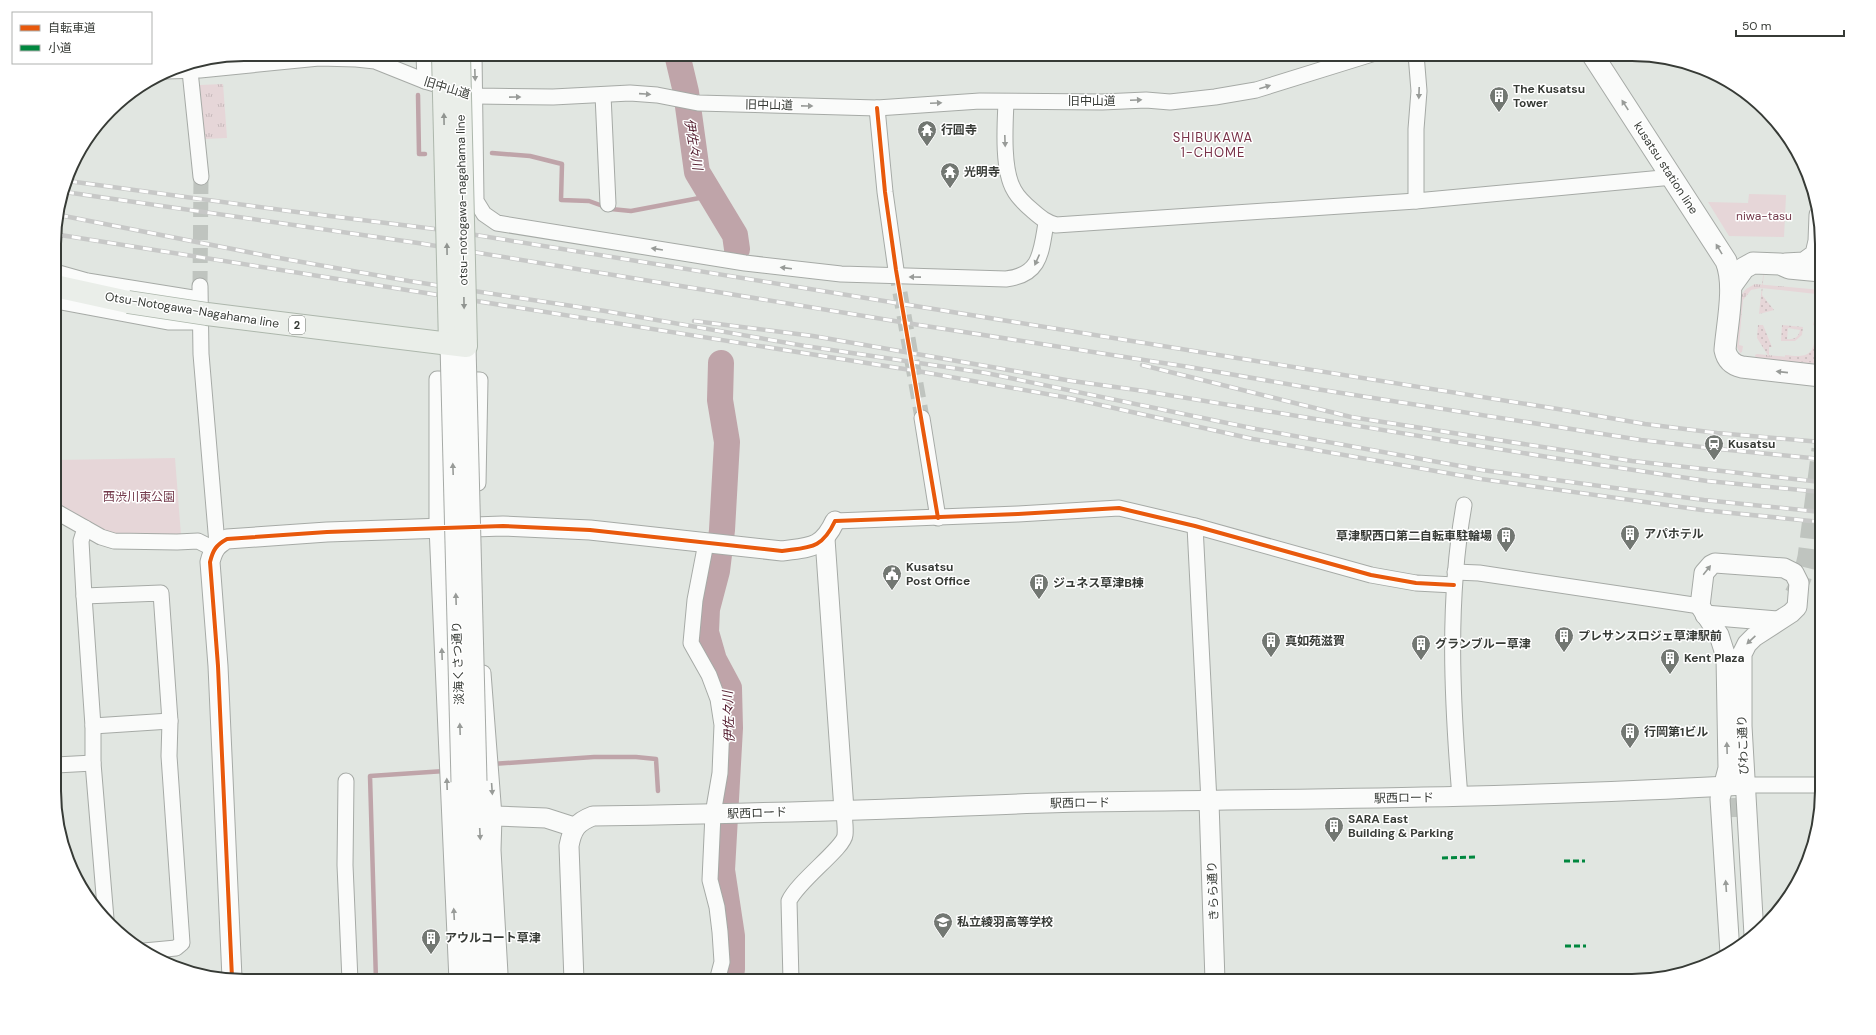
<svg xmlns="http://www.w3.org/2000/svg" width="1876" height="1035" font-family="'DM Sans','Noto Sans JP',sans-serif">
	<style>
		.grass { fill: url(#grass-tufts) }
		.park { fill: #e6d6d8 }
		.garden { fill: url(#garden-dots); fill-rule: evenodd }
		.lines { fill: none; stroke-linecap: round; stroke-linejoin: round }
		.stream { stroke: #bfa4a9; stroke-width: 4.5 }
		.river { stroke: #bfa4a9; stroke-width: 26 }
		.minor-tunnel { stroke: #bfc4bf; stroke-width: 15; stroke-dasharray: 15 8; stroke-linecap: butt }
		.tertiary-tunnel { stroke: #bfc4bf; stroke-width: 19; stroke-dasharray: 19 10; stroke-linecap: butt }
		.minor-casing { stroke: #a6aaa6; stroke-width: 17 }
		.tertiary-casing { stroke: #a6aaa6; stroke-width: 21 }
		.secondary-casing { stroke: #a6aaa6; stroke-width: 23 }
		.primary-casing { stroke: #adb7ac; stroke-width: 24 }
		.minor { stroke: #fafbfa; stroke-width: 15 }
		.tertiary { stroke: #fafbfa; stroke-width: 19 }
		.secondary { stroke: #fafbfa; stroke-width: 21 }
		.primary { stroke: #eaeee9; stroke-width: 22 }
		.rail-casing { stroke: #c7c8c7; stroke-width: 4.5 }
		.rail { stroke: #fff; stroke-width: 3; stroke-dasharray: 9; stroke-linecap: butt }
		.tertiary-bridge-casing { stroke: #a6aaa6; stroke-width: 21; stroke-linecap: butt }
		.primary-bridge-casing { stroke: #adb7ac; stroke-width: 24; stroke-linecap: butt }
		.tertiary-bridge { stroke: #fafbfa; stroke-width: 19 }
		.primary-bridge { stroke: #eaeee9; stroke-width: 22 }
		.quiet { stroke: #00873e; stroke-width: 3; stroke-dasharray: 6 3; stroke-linecap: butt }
		.cycleway-casing { stroke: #fff; stroke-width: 6 }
		.cycleway { stroke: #e8590c; stroke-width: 4 }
		.oneway { fill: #989b98 }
		.oneway2 { fill: #909490 }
		.labels { text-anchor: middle; stroke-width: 3; stroke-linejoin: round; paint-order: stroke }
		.shield { fill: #fff; stroke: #737672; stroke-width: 1 }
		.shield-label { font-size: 11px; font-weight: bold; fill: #373b36 }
		.street-label { font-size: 12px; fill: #373b36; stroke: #fff }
		.poi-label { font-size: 12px; font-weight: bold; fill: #373b36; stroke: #fff; text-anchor: start }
		.park-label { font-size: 12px; fill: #743b4c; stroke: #fff }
		.neighbourhood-label { font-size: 13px; letter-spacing: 1px; fill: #783248; stroke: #fff }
		.water-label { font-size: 13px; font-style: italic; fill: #551f31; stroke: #fff }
		.rim { fill: none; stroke: #373b36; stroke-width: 2 }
	</style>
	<defs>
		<pattern id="grass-tufts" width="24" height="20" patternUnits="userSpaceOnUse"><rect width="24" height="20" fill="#e6d6d8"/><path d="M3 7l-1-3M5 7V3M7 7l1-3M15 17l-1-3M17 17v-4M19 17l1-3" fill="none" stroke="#c6b9ba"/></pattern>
		<pattern id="garden-dots" width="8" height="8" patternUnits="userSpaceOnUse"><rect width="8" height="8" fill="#e6d6d8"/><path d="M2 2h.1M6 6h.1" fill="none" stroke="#c6b9ba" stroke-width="1.8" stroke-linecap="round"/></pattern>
	</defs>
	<rect width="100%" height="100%" fill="#e1e6e1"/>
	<g class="grass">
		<polygon points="223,84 227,138 204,139 198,89 200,85"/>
		<polygon points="1755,284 1821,290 1821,299 1816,298 1816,294 1761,288 1751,290 1743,300 1739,345 1743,346 1742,352 1740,353 1737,347 1742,294 1746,289"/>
		<polygon points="1757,354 1821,360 1821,364 1756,359 1755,355"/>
	</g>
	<g class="park">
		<polygon points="1749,194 1786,195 1784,237 1729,236 1708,202 1748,203"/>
		<path d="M175 458 181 535C156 535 128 539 104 530 87 523 71 512 55 503V460Z"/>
	</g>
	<g class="garden">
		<polygon points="1766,248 1762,295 1774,310 1759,314"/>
		<polygon points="1818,291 1821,300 1821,326 1813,325 1814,321 1818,321 1820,310 1816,309"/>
		<polygon points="1758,325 1763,325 1772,347 1769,347 1769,357 1757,338"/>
		<path d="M1782 325 1803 327 1802 335 1795 341H1781ZM1788 328 1800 330C1799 337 1794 340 1787 339Z"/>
		<path d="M1815 336 1820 338 1818 363 1785 360V355C1803 357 1814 358 1815 336Z"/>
	</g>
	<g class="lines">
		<g class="stream">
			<polyline points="418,95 419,154 425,154"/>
			<polyline points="492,153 530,156 562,164 561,200 589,201 611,209 631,211 710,196"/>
			<polyline points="492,764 594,757 636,757 656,759 658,791"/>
			<polyline points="376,981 370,776 445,771"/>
		</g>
		<g class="river">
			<polyline points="677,54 686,92 697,172 735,235 737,249"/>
			<polyline points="721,363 720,400 727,442 722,530 717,571 707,609 706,632 714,660 729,688 730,728 722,870 732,936 732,969 730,981"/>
		</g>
		<g class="minor-tunnel">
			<polyline points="896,270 922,418"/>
			<polyline points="200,286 201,177"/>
		</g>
		<g class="tertiary-tunnel">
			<polyline points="1794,594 1802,578 1807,557 1821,449"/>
			<polyline points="1734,769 1735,824"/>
		</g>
		<defs>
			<g id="minor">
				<polyline points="424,54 425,81"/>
				<path d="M474 54 476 201 484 214 497 223 745 263 841 274 1006 279C1041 275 1041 252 1046 223"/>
				<polyline points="166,71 200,70 319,58 356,59 375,61 425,81 476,96 553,97 630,93 657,95 698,103 877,108 980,101 1102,102 1146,100 1170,102 1215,97 1256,90 1372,54"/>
				<polyline points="190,71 201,177"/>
				<polyline points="603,95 608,204"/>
				<path d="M1006 102C1005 125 1002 170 1014 190 1018 198 1026 205 1033 211 1041 218 1046 222 1056 225L1416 201 1673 177"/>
				<polyline points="877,108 885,192 896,270"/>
				<polyline points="1416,201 1416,129 1419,91 1416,54"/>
				<polyline points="55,272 87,281 199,299"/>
				<polyline points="200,286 201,354 217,544"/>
				<polyline points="61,302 168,322 200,322"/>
				<polyline points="922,418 938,518"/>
				<polyline points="55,511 101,537 114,541 177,542 198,541 214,549"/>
				<polyline points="835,521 1018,514 1119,508 1195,526 1371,575 1416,583 1454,585"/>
				<polyline points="1195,526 1209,802"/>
				<polyline points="85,528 81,541 84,596 93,726 93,763 106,919"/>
				<polyline points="706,543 695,600 691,643 709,675 718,699 722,725 720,773 713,814 710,880 717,907 720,932 722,962 717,981"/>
				<polyline points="1455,572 1479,573 1700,606"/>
				<polyline points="84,596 161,593 170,721 169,756 182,943 176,948 144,951"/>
				<polyline points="483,673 494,816 493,850 500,974"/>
				<polyline points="93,726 170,721"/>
				<polyline points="56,765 93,763"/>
				<polyline points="346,781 345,865 350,981"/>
				<polyline points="1744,785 1822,785"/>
				<path d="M1460 797C1452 700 1447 601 1464 505"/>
				<polyline points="457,981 437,527 437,379 480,380 478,483"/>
				<path d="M791 981 789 901C798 881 844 848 845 835 846 828 844 818 844 810"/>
			</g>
			<g id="tertiary">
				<polyline points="1785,263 1804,262 1815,254 1818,241 1819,215"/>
				<polyline points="825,539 844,810"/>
				<polyline points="1705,615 1777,621"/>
				<polyline points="477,781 488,981"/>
				<polyline points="461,782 472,981"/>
				<polyline points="1209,802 1215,981"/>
				<polyline points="494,816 546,818 574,827"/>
				<polyline points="1730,953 1720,799 1728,768 1726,657 1719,635 1700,606 1704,573 1711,565 1715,563 1784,568 1794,573 1799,583 1797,607 1791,613 1754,637 1747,644 1742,654 1742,726 1754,935"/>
				<path d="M232 978 218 666 210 562C213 550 216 545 227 539L327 532 503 526 590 530 782 551C810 547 822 549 835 521"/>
				<path d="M574 981 569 846C572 829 577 822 593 816 691 815 789 812 888 809 953 807 1019 803 1085 802 1305 799 1525 798 1744 785"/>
			</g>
			<g id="secondary">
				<path d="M1592 54 1726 261C1736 285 1727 324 1725 350 1727 360 1733 365 1742 367L1821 376"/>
				<polyline points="1731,286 1744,268 1753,263 1780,264 1789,268 1821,271"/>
			</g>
			<polyline id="primary" points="55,286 128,302"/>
		</defs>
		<use href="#minor" class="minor-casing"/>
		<use href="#tertiary" class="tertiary-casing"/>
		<use href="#secondary" class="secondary-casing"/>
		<use href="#primary" class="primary-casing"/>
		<use href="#minor" class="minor"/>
		<use href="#tertiary" class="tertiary"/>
		<use href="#secondary" class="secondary"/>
		<use href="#primary" class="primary"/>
		<defs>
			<g id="rail">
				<polyline points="68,181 289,211 451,231 1237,358 1558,409 1645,424 1717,433 1821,442"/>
				<polyline points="65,192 418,243 919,325 1189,367 1316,389 1641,440 1719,449 1821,459"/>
				<polyline points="59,215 268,256 409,281 605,311 805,346 986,373 1256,429 1482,470 1704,500 1821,512"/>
				<polyline points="54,234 917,371 1069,398 1253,439 1481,479 1702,510 1821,522"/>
				<polyline points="694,321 813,336 1072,381 1144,391 1554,458 1707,481 1821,492"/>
				<polyline points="1142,365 1351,417 1632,461 1821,482"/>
			</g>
		</defs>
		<use href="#rail" class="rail-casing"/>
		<use href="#rail" class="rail"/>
		<defs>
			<g id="tertiary-bridge">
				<polyline points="450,344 461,782"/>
				<polyline points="466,346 477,781"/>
			</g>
			<g id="primary-bridge">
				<polyline points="443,54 450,344"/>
				<polyline points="128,302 207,314 466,346 459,54"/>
			</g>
		</defs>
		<use href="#tertiary-bridge" class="tertiary-bridge-casing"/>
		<use href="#primary-bridge" class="primary-bridge-casing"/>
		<use href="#tertiary-bridge" class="tertiary-bridge"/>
		<use href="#primary-bridge" class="primary-bridge"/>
		<g class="quiet">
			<polyline points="1442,858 1475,857"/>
			<polyline points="1564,861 1585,861"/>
			<polyline points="1565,946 1586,946"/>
		</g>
		<defs>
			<g id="cycleway">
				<polyline points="877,108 885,192 896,270 938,518"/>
				<path d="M232 978 218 666 210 562C213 550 216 545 227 539L327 532 503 526 590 530 782 551C810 547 822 549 835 521L1018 514 1119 508 1195 526 1371 575 1416 583 1454 585"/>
			</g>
		</defs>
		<use href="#cycleway" class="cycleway-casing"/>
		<use href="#cycleway" class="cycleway"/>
	</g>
	<defs><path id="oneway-solid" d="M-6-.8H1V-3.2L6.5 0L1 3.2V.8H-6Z"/></defs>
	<g class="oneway">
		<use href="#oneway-solid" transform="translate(475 75) rotate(88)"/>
		<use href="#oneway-solid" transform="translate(1265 87) rotate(-17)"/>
		<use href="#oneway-solid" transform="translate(1419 93) rotate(92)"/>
		<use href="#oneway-solid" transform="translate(645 94) rotate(4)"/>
		<use href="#oneway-solid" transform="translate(515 97) rotate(-1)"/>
		<use href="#oneway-solid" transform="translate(1136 100) rotate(-3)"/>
		<use href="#oneway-solid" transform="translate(936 103) rotate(-3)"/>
		<use href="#oneway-solid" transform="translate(1625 105) rotate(-123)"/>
		<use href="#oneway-solid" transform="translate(807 106) rotate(1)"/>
		<use href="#oneway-solid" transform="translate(1005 141) rotate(88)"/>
		<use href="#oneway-solid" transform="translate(657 249) rotate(-171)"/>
		<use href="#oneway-solid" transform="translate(1719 249) rotate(-121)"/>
		<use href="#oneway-solid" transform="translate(1037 260) rotate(114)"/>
		<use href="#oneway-solid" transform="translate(786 268) rotate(-173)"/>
		<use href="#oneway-solid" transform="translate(915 277) rotate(-179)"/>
		<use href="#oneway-solid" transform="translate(1782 372) rotate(-174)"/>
		<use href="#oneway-solid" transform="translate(453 469) rotate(-92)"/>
		<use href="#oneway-solid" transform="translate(1707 570) rotate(-51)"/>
		<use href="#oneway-solid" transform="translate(456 599) rotate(-92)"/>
		<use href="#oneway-solid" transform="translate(1751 640) rotate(137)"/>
		<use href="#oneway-solid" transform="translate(442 654) rotate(-92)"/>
		<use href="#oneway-solid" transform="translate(460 729) rotate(-92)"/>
		<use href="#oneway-solid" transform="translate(1727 748) rotate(-92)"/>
		<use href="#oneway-solid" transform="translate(447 784) rotate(-92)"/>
		<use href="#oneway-solid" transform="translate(492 789) rotate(86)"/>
		<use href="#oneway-solid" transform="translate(480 834) rotate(87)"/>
		<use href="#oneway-solid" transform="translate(1726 886) rotate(-94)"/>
		<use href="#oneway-solid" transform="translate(454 914) rotate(-93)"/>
	</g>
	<g class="oneway2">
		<use href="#oneway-solid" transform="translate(444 119) rotate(-91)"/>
		<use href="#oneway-solid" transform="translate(447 249) rotate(-91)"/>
		<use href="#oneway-solid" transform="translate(464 303) rotate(89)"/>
	</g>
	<defs>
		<symbol id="building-pin" viewBox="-11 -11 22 30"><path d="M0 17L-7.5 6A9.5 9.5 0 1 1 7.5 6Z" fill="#727772" stroke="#fff"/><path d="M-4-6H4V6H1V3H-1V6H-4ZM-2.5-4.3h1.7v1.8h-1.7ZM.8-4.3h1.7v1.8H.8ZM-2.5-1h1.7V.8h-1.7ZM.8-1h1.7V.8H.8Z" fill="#fff"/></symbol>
		<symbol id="temple-pin" viewBox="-11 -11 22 30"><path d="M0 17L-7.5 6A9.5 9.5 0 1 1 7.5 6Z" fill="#727772" stroke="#fff"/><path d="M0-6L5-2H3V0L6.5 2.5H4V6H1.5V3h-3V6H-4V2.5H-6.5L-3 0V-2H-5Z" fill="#fff"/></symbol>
		<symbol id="station-pin" viewBox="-11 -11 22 30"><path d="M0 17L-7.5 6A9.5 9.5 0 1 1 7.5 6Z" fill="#727772" stroke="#fff"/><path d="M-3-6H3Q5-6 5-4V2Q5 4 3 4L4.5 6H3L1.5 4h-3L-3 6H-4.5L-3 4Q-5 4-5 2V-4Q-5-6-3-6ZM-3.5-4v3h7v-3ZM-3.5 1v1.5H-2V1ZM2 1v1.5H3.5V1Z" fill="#fff"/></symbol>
		<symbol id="civic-pin" viewBox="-11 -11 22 30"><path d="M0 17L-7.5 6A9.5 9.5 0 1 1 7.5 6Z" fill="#727772" stroke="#fff"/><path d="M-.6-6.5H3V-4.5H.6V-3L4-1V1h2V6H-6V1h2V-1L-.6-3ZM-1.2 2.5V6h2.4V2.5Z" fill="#fff"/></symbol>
		<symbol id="school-pin" viewBox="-11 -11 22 30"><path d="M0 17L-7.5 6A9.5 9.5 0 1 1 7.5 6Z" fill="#727772" stroke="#fff"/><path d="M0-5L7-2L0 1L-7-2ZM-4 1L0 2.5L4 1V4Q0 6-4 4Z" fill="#fff"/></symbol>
	</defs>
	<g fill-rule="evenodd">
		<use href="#building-pin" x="1488" y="85" width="22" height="30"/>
		<use href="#temple-pin" x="916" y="119" width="22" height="30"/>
		<use href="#temple-pin" x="939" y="161" width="22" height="30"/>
		<use href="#station-pin" x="1703" y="433" width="22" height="30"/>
		<use href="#building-pin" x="1619" y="523" width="22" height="30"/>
		<use href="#building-pin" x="1495" y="525" width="22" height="30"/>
		<use href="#civic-pin" x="881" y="563" width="22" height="30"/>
		<use href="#building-pin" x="1028" y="572" width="22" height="30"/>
		<use href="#building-pin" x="1553" y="625" width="22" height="30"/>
		<use href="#building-pin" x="1260" y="630" width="22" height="30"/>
		<use href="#building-pin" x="1410" y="633" width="22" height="30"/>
		<use href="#building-pin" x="1659" y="647" width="22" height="30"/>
		<use href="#building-pin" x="1619" y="721" width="22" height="30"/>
		<use href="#building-pin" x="1323" y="815" width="22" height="30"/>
		<use href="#school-pin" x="932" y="911" width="22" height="30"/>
		<use href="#building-pin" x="420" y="927" width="22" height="30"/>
	</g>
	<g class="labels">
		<rect class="shield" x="289" y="316" width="16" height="18" rx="3"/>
		<g class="shield-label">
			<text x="297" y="329">2</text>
		</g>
		<g class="street-label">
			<text transform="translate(447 88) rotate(17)" y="4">旧中山道</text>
			<text x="1092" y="105">旧中山道</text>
			<text transform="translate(769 105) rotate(1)" y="4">旧中山道</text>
			<text transform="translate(1666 168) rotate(57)" y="4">kusatsu station line</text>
			<text transform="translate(462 200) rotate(-91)" y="4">otsu-notogawa-nagahama line</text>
			<text transform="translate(192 310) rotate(9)" y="4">Otsu-Notogawa-Nagahama line</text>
			<text transform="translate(458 663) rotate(-92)" y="4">淡海くさつ通り</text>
			<text transform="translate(1743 745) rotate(-92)" y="4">びわこ通り</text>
			<text transform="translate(1404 798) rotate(-1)" y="4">駅西ロード</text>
			<text transform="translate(1080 803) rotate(-1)" y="4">駅西ロード</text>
			<text transform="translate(757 813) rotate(-2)" y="4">駅西ロード</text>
			<text transform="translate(1213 891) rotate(-92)" y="4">きらら通り</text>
		</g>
		<g class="poi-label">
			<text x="1513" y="93">The Kusatsu<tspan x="1513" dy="14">Tower</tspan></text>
			<text x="941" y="134">行圓寺</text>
			<text x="964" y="176">光明寺</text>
			<text x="1728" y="448">Kusatsu</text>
			<text x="1644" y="538">アパホテル</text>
			<text x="1492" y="540" text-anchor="end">草津駅西口第二自転車駐輪場</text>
			<text x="906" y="571">Kusatsu<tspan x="906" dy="14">Post Office</tspan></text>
			<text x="1053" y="587">ジュネス草津B棟</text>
			<text x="1578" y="640">プレサンスロジェ草津駅前</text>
			<text x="1285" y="645">真如苑滋賀</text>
			<text x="1435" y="648">グランブルー草津</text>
			<text x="1684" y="662">Kent Plaza</text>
			<text x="1644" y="736">行岡第1ビル</text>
			<text x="1348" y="823">SARA East<tspan x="1348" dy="14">Building &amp; Parking</tspan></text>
			<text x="957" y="926">私立綾羽高等学校</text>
			<text x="445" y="942">アウルコート草津</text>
		</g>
		<g class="park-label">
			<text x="1764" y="220">niwa-tasu</text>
			<text x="139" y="501">西渋川東公園</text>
		</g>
		<g class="neighbourhood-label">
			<text x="1213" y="142">SHIBUKAWA<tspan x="1213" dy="15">1-CHOME</tspan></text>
		</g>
		<g class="water-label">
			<text transform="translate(694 144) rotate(80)" y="5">伊佐々川</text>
			<text transform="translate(728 717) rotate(-92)" y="5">伊佐々川</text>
		</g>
	</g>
	<path d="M0 0H1876V1035H0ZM244 61H1632A183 183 0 0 1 1815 244V791A183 183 0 0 1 1632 974H244A183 183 0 0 1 61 791V244A183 183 0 0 1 244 61Z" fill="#fff" fill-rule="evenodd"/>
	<path class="rim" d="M244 61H1632A183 183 0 0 1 1815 244V791A183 183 0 0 1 1632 974H244A183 183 0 0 1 61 791V244A183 183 0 0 1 244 61Z"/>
	<rect x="12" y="12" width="140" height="52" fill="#ffffff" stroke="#afb1af"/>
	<rect x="20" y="25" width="20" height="6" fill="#e8590c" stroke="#afb1af"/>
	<text x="48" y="32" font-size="12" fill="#373b36">自転車道</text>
	<rect x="20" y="45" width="20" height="6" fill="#00873e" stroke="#afb1af"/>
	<text x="48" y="52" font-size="12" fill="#373b36">小道</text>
	<path d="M1736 30v6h108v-6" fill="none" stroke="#373b36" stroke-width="2"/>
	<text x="1742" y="30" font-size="12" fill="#373b36" stroke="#ffffff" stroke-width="3" paint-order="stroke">50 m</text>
</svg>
